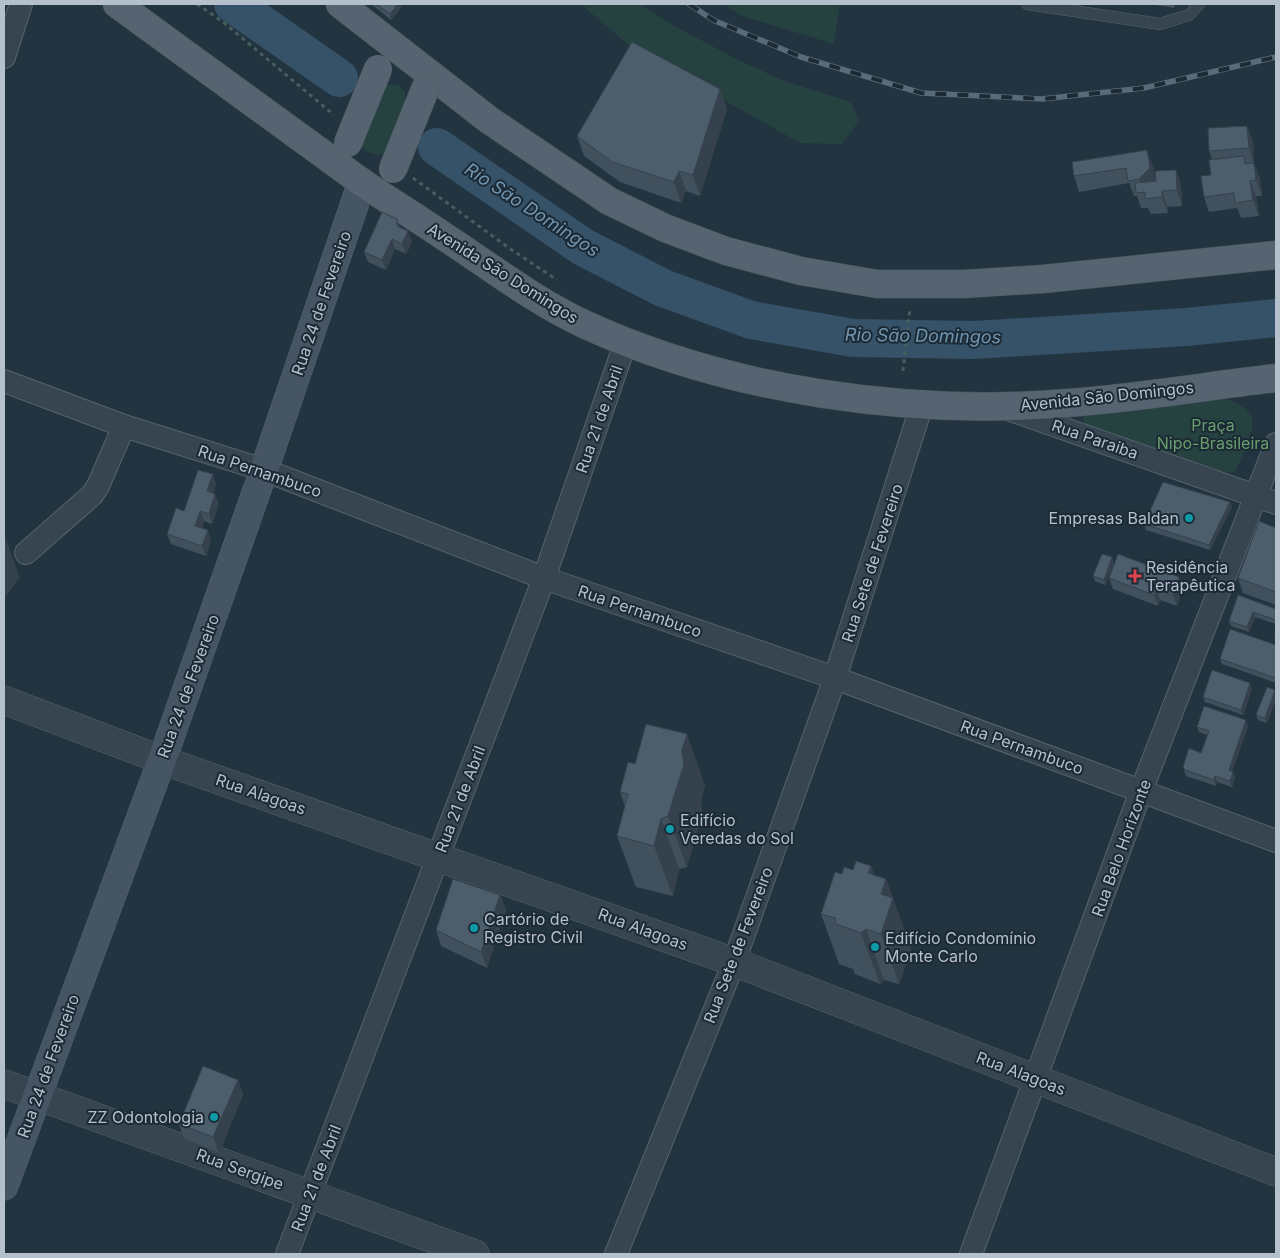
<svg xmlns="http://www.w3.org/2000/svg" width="1280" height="1258" font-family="Inter,sans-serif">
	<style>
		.green { fill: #254241 }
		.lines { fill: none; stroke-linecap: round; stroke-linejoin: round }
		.river { stroke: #355268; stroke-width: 38 }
		.service-casing { stroke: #55636e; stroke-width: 12 }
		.minor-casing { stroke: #55636e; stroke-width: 24 }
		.tertiary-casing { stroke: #55636e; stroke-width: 29 }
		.secondary-casing { stroke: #55636e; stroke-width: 29 }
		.primary-casing { stroke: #44515c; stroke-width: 29 }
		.path { stroke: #455f5f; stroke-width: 3; stroke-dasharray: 4 4; stroke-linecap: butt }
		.service { stroke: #374550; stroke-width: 11 }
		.minor { stroke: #374550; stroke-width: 22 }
		.tertiary { stroke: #374550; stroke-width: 28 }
		.secondary { stroke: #455564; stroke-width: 28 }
		.primary { stroke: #556470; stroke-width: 28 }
		.rail-casing { stroke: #596a78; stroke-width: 5.5 }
		.rail { stroke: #1c2a35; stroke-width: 4; stroke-dasharray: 11; stroke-linecap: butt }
		.primary-bridge-casing { stroke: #44515c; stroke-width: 29; stroke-linecap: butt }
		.primary-bridge { stroke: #556470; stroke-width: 28 }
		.wall { fill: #41505d }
		.shaded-wall { fill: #35414c }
		.building { fill: #4c5d6c; stroke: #35414c }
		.culture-dot { fill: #0f9aa8; stroke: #1c2a35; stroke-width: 2 }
		.health-dot { fill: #e0444e; stroke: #1c2a35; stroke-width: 2 }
		.labels { text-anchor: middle; stroke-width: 4; stroke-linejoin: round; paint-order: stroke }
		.street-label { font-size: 16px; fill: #b4c0cb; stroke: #1c2a35 }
		.park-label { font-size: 16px; fill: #699e6e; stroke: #1c2a35 }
		.poi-label { font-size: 16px; fill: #b4c0cb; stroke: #1c2a35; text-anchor: start }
		.water-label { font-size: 18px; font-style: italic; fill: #7195b0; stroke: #1c2a35 }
	</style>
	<rect width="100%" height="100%" fill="#233441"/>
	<g class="green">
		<polygon points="581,4 640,4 671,24 736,59 784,81 851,102 859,121 842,144 800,143 632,48"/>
		<polygon points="723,4 840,4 834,44 742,16"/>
		<path d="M386 85H398L405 93 406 100 386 153C374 157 367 153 360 144Z"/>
		<path d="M1224 399C1235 401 1248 407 1252 419 1255 429 1240 462 1235 471L1227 473 1088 427 1084 423 1083 417 1093 410Z"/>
	</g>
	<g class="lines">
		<g class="river">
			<polyline points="233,4 339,78"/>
			<polyline points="437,147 583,247 663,288 751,320 853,338 974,340 1186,327 1276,318"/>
		</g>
		<defs>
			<polyline id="service" points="1027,4 1160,24 1189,15 1199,4"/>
			<g id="minor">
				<polyline points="4,57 21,4"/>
				<polyline points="4,381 124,426 264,470 544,578 835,678 1276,841"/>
				<polyline points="1005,408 1276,503"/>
				<polyline points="26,553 92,495 98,486 124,426"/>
				<polyline points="287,1254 544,578 626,341"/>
				<polyline points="616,1254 734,962 835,678 922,404"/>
				<polyline points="971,1254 1141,791 1276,444"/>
			</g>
			<g id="tertiary">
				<polyline points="4,700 162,760 734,962 1276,1172"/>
				<polyline points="4,1084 475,1254"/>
			</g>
			<polyline id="secondary" points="4,1186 162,760 264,470 362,182"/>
			<g id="primary">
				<path d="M117 4C198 63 279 122 360 181 388 200 417 218 445 237 491 267 536 302 586 325 731 391 909 416 1067 403 1137 398 1207 386 1276 378"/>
				<polyline points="340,4 489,120 609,201 665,228 726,251 801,271 877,284 964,284 1043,279 1276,255"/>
			</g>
		</defs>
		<use href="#service" class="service-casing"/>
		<use href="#minor" class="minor-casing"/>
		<use href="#tertiary" class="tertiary-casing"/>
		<use href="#secondary" class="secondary-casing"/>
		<use href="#primary" class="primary-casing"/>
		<g class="path">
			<polyline points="197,4 223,22 334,115"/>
			<polyline points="413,178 509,248 557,280"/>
			<polyline points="903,371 910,308"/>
		</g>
		<use href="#service" class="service"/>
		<use href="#minor" class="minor"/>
		<use href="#tertiary" class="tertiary"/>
		<use href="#secondary" class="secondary"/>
		<use href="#primary" class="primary"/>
		<defs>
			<polyline id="rail" points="689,4 713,20 801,57 921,93 1042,99 1144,88 1276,57"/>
		</defs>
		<use href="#rail" class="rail-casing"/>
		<use href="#rail" class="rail"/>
		<defs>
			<g id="primary-bridge">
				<polyline points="348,143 378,69"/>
				<polyline points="393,169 426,87"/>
			</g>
		</defs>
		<use href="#primary-bridge" class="primary-bridge-casing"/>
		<use href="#primary-bridge" class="primary-bridge"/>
	</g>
	<g class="wall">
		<polygon points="371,4 404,4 391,20"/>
		<polygon points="1149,4 1175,4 1174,8"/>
		<polygon points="720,89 727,109 700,196 686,191 681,203 620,182 584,156 577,136"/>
		<polygon points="1253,141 1254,164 1260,178 1262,196 1256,196 1259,216 1241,218 1237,208 1209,212 1204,197 1211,175 1212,160 1209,151"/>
		<polygon points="1072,162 1153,166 1155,181 1176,170 1181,185 1182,206 1167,207 1168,213 1151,214 1148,208 1141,208 1137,196 1134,196 1129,183 1079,192 1074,176"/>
		<polygon points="397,219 400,228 412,242 406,254 395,249 386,270 368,262 364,252"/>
		<polygon points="216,484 213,493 219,504 212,524 204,521 202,528 211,540 206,556 171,544 167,534 184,511"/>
		<polygon points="1230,502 1232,507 1210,550 1146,530 1144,524"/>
		<polygon points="1276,528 1276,605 1243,593 1238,578"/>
		<polygon points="1114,563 1105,585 1095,581 1093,576"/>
		<polygon points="1109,578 1183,588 1177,606 1160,600 1158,606 1113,589"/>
		<polygon points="1238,595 1276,609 1276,624 1255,617 1249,632 1231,626 1229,621"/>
		<polygon points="1276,645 1276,683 1222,664 1220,659"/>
		<polygon points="1252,689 1243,715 1205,702 1203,697"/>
		<polygon points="1276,692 1276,698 1267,723 1258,720 1256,715"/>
		<polygon points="1248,726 1232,771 1235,777 1232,787 1217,782 1216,786 1186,776 1183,767 1201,753 1207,735 1199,732 1197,727"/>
		<polygon points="705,785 701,801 702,815 687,867 679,869 673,896 636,887 617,836 625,806 620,792"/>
		<polygon points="871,866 874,875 886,879 911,949 899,984 884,980 880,984 855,974 853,969 839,964 821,914 842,874 853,870"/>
		<polygon points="500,895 506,910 487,968 441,946 436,930"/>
		<polygon points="238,1080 243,1095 219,1153 184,1139 179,1124"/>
	</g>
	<g class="shaded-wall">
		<polygon points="398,4 404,4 391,20 390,14"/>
		<polygon points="720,89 727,109 700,196 693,175"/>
		<polygon points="1247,126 1253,141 1254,164 1249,148"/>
		<polygon points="1147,150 1153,166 1155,184 1145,192 1143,192 1139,179"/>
		<polygon points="1254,163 1260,178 1262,196 1256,180"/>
		<polygon points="1176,170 1181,185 1182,206 1177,190"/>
		<polygon points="679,171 686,191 681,203 674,182"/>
		<polygon points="1250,181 1256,196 1259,216 1253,200"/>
		<polygon points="1162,191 1167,207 1168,213 1162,197"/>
		<polygon points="408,231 412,242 406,254 402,244"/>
		<polygon points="392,239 395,249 386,270 382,260"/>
		<polygon points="213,474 216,484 210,502 207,491"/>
		<polygon points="215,494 219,504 212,524 209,514"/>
		<polygon points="1230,502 1232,507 1210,550 1209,545"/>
		<polygon points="200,511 204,521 199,536 195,526"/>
		<polygon points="208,530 211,540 206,556 202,546"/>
		<polygon points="4,534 20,578 4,598"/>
		<polygon points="1112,557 1114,563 1105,585 1104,580"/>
		<polygon points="1179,577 1183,588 1177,606 1173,595"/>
		<polygon points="1156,589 1160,600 1158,606 1154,595"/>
		<polygon points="1253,612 1255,617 1249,632 1247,627"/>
		<polygon points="1250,683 1252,689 1243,715 1241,710"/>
		<polygon points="1275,690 1276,698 1267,723 1265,718"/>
		<polygon points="1246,720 1248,726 1231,775 1229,770"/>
		<polygon points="687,734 705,785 701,801 702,815 687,867 668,816"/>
		<polygon points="1233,772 1235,777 1232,787 1230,781"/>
		<polygon points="1215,776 1217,782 1216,786 1214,780"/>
		<polygon points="661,819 679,869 673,896 654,846"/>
		<polygon points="871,866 881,894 886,879 911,949 899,984 881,934 868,873"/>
		<polygon points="500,895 506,910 487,968 481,952"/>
		<polygon points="866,929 884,980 880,984 861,933"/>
		<polygon points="238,1080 243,1095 219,1153 213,1137"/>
	</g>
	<g class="building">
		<polygon points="376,4 398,4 390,14"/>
		<polygon points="632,42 720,89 693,175 679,171 674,182 612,162 577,136"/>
		<polygon points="1247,126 1249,148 1209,151 1208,128"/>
		<polygon points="1147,150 1150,168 1139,179 1128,181 1126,168 1074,176 1072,162"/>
		<polygon points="1244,156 1245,164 1254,163 1256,180 1250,181 1253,200 1235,203 1234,193 1204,197 1201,176 1211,175 1209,160"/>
		<polygon points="1176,170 1177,190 1162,191 1162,197 1145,199 1145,192 1136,193 1135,183 1156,181 1155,171"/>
		<polygon points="382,212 397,219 397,226 408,231 402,244 392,239 382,260 364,252"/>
		<polygon points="198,470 213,474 207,491 215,494 209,514 200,511 195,526 208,530 202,546 167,534 176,508 184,511"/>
		<polygon points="1163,482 1230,502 1209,545 1144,524"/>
		<polygon points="1259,521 1276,528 1276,592 1238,578"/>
		<polygon points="1102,554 1112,557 1104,580 1093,576"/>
		<polygon points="1118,554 1179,577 1173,595 1156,589 1154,595 1109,578"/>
		<polygon points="1238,595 1276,609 1276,620 1253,612 1247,627 1229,621"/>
		<polygon points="1230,629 1276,645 1276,678 1220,659"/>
		<polygon points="1276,629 1276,637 1274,636"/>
		<polygon points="1212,670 1250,683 1241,710 1203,697"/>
		<polygon points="1267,687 1275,690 1265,718 1256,715"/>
		<polygon points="1204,706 1246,720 1229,770 1233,772 1230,781 1215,776 1214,780 1185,770 1183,767 1189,748 1201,753 1209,731 1197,727"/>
		<polygon points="646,724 687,734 682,751 684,764 668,816 661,819 654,846 617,836 628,794 620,792 628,762 635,764"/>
		<polygon points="856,861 871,866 868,873 886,879 881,894 893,898 881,934 866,929 861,933 836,924 835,918 821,914 835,872 842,874 844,867 853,870"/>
		<polygon points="453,879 500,895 481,952 436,930"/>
		<polygon points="203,1066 238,1080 213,1137 179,1124"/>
	</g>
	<g class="culture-dot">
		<circle cx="1189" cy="518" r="5"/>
		<circle cx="670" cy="829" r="5"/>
		<circle cx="474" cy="928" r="5"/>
		<circle cx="875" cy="947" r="5"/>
		<circle cx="214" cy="1117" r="5"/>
	</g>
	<path class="health-dot" d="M1132.5 568.5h5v5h5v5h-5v5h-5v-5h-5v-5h5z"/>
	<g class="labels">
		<g class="street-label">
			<text transform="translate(503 273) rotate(32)" y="6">Avenida São Domingos</text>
			<text transform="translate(321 303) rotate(-71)" y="6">Rua 24 de Fevereiro</text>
			<text transform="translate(1107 396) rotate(-6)" y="6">Avenida São Domingos</text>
			<text transform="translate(599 419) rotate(-71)" y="6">Rua 21 de Abril</text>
			<text transform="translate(1095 439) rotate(19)" y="6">Rua Paraiba</text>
			<text transform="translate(260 471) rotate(19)" y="6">Rua Pernambuco</text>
			<text transform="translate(872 563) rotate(-72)" y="6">Rua Sete de Fevereiro</text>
			<text transform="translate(640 611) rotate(19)" y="6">Rua Pernambuco</text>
			<text transform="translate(188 686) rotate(-70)" y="6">Rua 24 de Fevereiro</text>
			<text transform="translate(1022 747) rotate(20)" y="6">Rua Pernambuco</text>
			<text transform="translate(261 794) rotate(19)" y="6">Rua Alagoas</text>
			<text transform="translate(460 799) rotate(-69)" y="6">Rua 21 de Abril</text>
			<text transform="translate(1121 848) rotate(-70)" y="6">Rua Belo Horizonte</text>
			<text transform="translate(643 929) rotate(20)" y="6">Rua Alagoas</text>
			<text transform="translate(738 945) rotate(-69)" y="6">Rua Sete de Fevereiro</text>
			<text transform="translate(48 1066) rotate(-70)" y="6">Rua 24 de Fevereiro</text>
			<text transform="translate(1021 1073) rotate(21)" y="6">Rua Alagoas</text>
			<text transform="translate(240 1169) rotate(20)" y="6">Rua Sergipe</text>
			<text transform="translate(316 1178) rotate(-69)" y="6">Rua 21 de Abril</text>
		</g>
		<g class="park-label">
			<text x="1213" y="431">Praça<tspan x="1213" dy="18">Nipo-Brasileira</tspan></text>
		</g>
		<g class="poi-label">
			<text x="1179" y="524" text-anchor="end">Empresas Baldan</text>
			<text x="1146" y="573">Residência<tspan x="1146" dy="18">Terapêutica</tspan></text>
			<text x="680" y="826">Edifício<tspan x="680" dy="18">Veredas do Sol</tspan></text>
			<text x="484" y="925">Cartório de<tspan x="484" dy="18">Registro Civil</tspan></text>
			<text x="885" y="944">Edifício Condomínio<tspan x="885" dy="18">Monte Carlo</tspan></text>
			<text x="204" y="1123" text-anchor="end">ZZ Odontologia</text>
		</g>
		<g class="water-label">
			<text transform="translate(532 210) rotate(33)" y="6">Rio São Domingos</text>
			<text transform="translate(923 336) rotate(1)" y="6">Rio São Domingos</text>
		</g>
	</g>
	<rect width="1280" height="1258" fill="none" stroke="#b4c0cb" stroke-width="10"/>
</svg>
